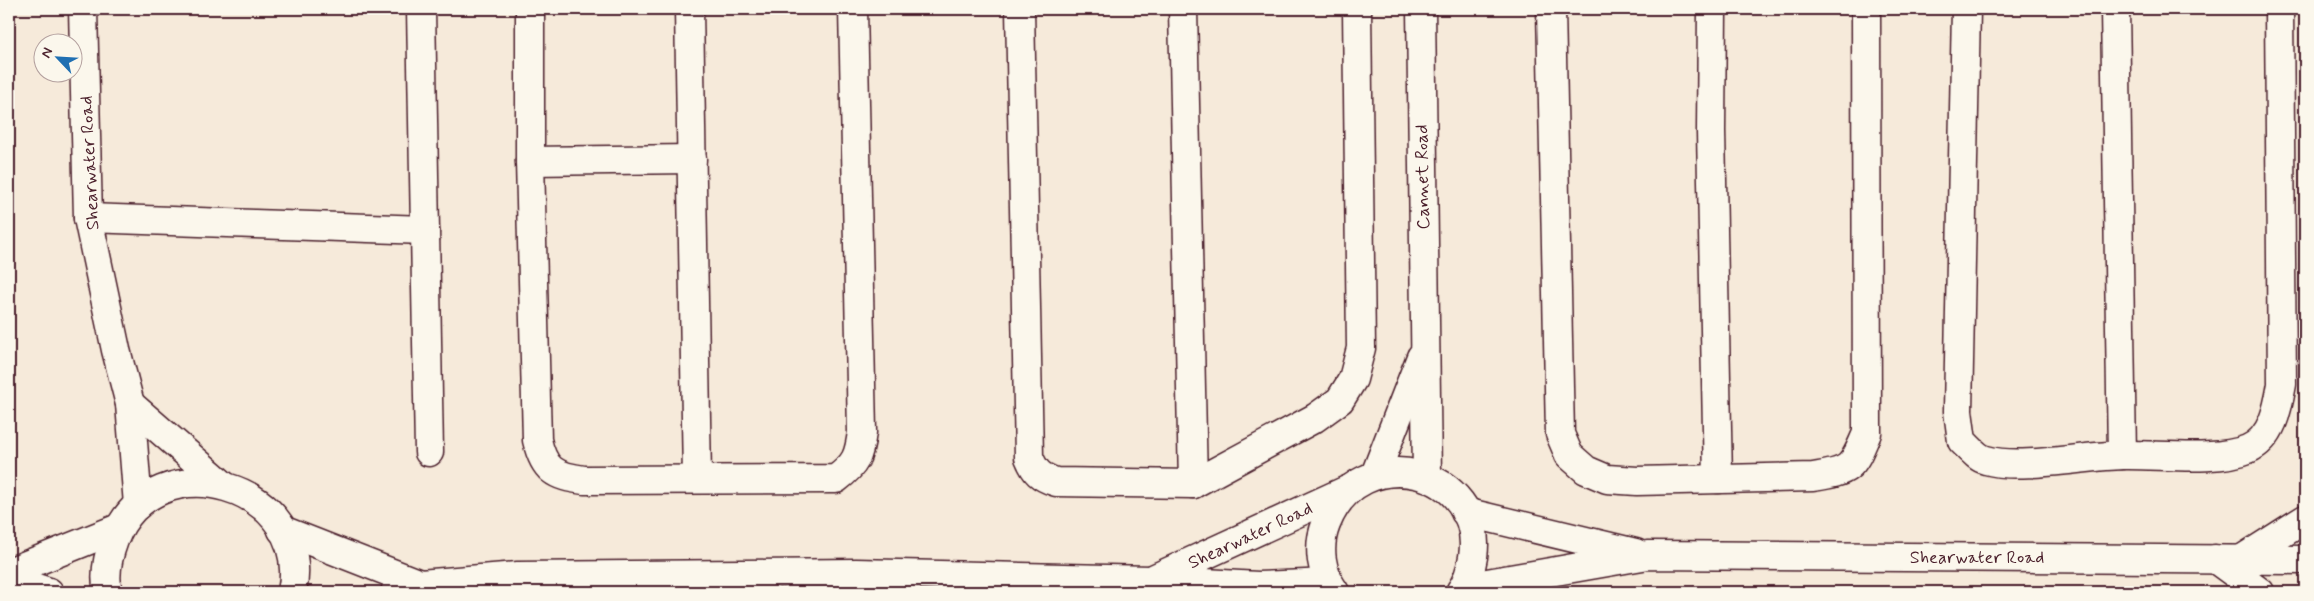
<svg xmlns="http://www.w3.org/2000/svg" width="2314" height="601" font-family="Mynerve,sans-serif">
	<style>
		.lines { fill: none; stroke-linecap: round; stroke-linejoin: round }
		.minor-casing { stroke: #4a1f2b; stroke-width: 31 }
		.minor { stroke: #fbf7ec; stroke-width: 28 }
		.labels { text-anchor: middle; stroke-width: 4.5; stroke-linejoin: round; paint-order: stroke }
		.street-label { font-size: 18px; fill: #4a1f2b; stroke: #fbf7ec }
	</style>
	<rect width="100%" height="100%" fill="#f6eada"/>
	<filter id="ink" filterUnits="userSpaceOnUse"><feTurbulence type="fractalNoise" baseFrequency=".02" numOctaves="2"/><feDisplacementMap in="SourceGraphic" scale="10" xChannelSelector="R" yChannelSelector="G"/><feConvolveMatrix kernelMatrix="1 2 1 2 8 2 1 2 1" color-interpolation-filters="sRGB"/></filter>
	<g filter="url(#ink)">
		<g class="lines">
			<defs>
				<g id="minor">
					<polyline points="83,9 88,218 116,350 130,404 138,505"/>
					<polyline points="421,9 429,452"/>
					<path d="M530 9V161L537 440C544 470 554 476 584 480L836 479C856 464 859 456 862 432L853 9"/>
					<polyline points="689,9 697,478"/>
					<path d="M1020 9 1029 457C1035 472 1040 477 1056 482L1193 484 1315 418 1340 400 1353 379 1361 348 1357 9"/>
					<polyline points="1183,9 1193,484"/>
					<polyline points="1421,9 1427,477"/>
					<path d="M1551 9 1560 434 1569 455 1586 470 1607 479 1637 481 1813 477C1852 471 1852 468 1867 433L1866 9"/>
					<polyline points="1712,9 1711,131 1718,479"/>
					<path d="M1966 9 1958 411 1962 441C1969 447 1977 458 1986 460 2019 470 2085 456 2123 455 2158 454 2217 462 2248 449 2273 438 2278 407 2282 384L2279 9"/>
					<polyline points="2115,9 2122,455"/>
					<polyline points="530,161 692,159"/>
					<polyline points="88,218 425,230"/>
					<polyline points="130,404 222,484"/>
					<polyline points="1375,475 1421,357"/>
					<polyline points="1465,512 1636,553"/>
					<polyline points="282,530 420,584"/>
					<polyline points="2215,559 2260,592"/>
					<polyline points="2242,559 2305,519"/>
					<polyline points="9,572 119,528"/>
					<polyline points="1155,578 1347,490"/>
					<polyline points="9,579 49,592"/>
					<polyline points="1464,587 1648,555 2305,560"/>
					<path d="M108 592C104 575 108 556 114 540 155 437 314 485 292 592"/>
					<polyline points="395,592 420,584 518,576 856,573 1151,580 1258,586 1329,583"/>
					<path d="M1335 592C1321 573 1317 547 1326 524 1360 436 1486 469 1473 557 1471 570 1467 582 1460 592"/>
				</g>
			</defs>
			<use href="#minor" class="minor-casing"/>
			<use href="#minor" class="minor"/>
		</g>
	</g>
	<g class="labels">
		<g class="street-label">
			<text transform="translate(89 163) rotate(-93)" y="6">Shearwater Road</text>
			<text transform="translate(1422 177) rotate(-91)" y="6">Cannet Road</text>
			<text transform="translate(1250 535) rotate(-25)" y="6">Shearwater Road</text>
			<text x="1977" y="563">Shearwater Road</text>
		</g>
	</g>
	<rect width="2314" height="601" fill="none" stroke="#fbf7ec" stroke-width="30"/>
	<rect x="15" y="15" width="2284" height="571" fill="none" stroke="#4a1f2b" stroke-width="2" filter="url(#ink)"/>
	<g transform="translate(58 58) rotate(295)"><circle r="24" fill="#fbf7ec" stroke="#b4a19f"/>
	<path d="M0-4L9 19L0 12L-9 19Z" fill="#1f6fb2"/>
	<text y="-8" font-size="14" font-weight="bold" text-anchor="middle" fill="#4a1f2b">N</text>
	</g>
</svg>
